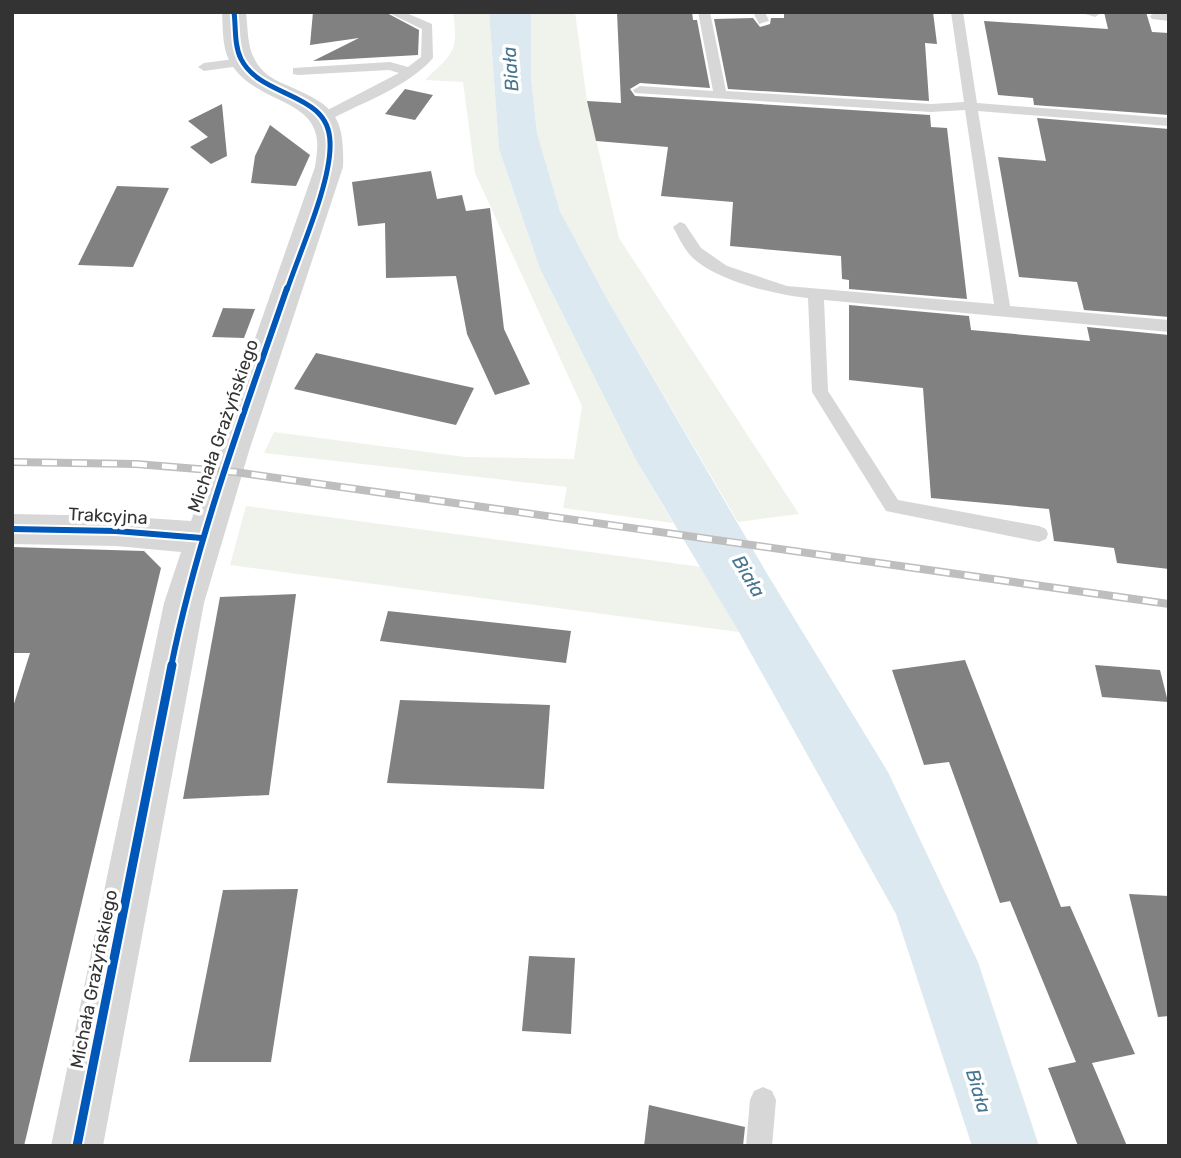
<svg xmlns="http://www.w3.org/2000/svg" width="1181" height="1158" font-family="Rubik,sans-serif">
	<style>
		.green { fill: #f0f3ec }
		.water { fill: #dde9f0 }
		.building { fill: #818181 }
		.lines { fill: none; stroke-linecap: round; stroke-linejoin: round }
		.service { fill: #d7d7d7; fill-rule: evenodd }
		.minor { fill: #d7d7d7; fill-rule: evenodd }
		.rail-casing { stroke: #bebebe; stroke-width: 8 }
		.rail { stroke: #fff; stroke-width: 5; stroke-dasharray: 15; stroke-linecap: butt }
		.cycleway-far2-casing { stroke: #fff; stroke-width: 9 }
		.cycleway-far1-casing { stroke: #fff; stroke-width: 10 }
		.cycleway-casing { stroke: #fff; stroke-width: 13 }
		.cycleway-far2 { stroke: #0057b8; stroke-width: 5 }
		.cycleway-far1 { stroke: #0057b8; stroke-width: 6 }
		.cycleway { stroke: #0057b8; stroke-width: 9 }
		.labels { text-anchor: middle; stroke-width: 7; stroke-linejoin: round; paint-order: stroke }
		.street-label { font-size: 18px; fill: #333; stroke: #fff }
		.water-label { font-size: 19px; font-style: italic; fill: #46758f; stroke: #fff }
	</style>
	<rect width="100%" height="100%" fill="#fff"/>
	<g class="green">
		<path d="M453 12H489L499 149 540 269 636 460 673 523 563 508 567 487 264 453 274 432 465 457 574 459 582 406 475 173 463 82 425 80C453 53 459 52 453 12Z"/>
		<polygon points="531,12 575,12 587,101 619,238 799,514 738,522 606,297 560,211 537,133 531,77"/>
		<polygon points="246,506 702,567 739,632 230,565"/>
	</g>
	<polygon class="water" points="489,12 531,12 531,77 537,133 560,211 606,297 766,572 888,772 978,962 1039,1146 972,1146 896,914 739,632 636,460 540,269 499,149"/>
	<g class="building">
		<polygon points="313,12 385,12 419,30 418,55 313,61 359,38 310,45"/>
		<polygon points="617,12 692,12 693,20 697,20 710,88 640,83 630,89 635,96 930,115 931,127 947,128 967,299 849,289 849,280 842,279 841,256 730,246 733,202 661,196 668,147 596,141 587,101 621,103"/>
		<polygon points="784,12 933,12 937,44 925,43 929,101 728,89 714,19 753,18 760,27 770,24 771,18 784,18"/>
		<polygon points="1104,12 1146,12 1152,32 1169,33 1169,115 1034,105 1033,98 998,95 984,21 1108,29"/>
		<polygon points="405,89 433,95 415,120 385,114"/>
		<polygon points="222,104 227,156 211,164 190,147 208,137 188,121"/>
		<polygon points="1037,118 1169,129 1169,317 1084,310 1077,282 1019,277 998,157 1046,161"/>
		<polygon points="270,125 310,155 296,186 251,183 255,156"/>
		<polygon points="431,171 437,199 462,195 466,211 490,208 504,329 530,384 495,395 467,334 456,276 386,278 385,223 358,226 352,182"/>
		<polygon points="117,186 169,188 133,267 78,265"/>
		<polygon points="849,305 969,316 971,330 1090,341 1087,327 1169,335 1169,569 1117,563 1114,548 1054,541 1049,509 931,498 923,388 849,380"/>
		<polygon points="223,308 255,309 244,338 212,337"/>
		<polygon points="316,353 474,388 456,425 294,389"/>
		<polygon points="12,547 144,551 161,568 24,1146 12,1146 12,710 30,653 12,653"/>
		<polygon points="296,594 269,795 183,799 220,597"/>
		<polygon points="388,611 571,631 566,663 380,641"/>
		<polygon points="965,660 1061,907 1070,906 1135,1054 1092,1063 1127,1146 1078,1146 1048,1068 1076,1062 1010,901 1000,903 949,762 924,765 892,670"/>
		<polygon points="1095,665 1160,670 1168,702 1102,697"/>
		<polygon points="400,700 550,705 544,789 387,783"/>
		<polygon points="298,889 271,1062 189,1062 223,890"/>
		<polygon points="1129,894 1169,896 1169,1016 1158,1017"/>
		<polygon points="529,956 575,958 571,1034 522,1031"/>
		<polygon points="649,1105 745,1127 743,1146 644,1146"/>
	</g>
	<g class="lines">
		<g class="service">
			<path d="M387 12H404L432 24 433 58C407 88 362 102 328 121H318V115L399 73 389 70 298 75 293 74V68L390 62 408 67 421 57 422 29Z"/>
			<path d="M698 12H710L726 91 931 104 964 102 951 12H963L977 103 1169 118V126L978 111 1010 306 1169 320V332L824 300 828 391 898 500 1039 526 1046 529 1048 534 1046 539 1039 542 886 511 812 392 808 298C775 295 713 280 690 255 683 247 678 236 673 227L680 222 685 224 701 248 727 266 787 286 994 304 965 110 931 112 635 93 633 90 640 86 713 91Z"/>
			<polygon points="753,12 765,12 769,21 759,24"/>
			<polygon points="1079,12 1101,12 1101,13 1095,17"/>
			<polygon points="1156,12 1169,13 1169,21 1152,19 1150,16"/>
			<polygon points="242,58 247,59 247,65 204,71 198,67 204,63"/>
			<polygon points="763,1087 772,1091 776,1100 772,1146 746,1146 750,1100 754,1091"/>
		</g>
		<path class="minor" d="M222 12H246C248 28 247 47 255 60 261 72 272 79 284 84 332 105 345 112 343 167L249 451 204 603 103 1146H51L164 603 181 552 116 546 12 544V514L116 516 191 521 315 167C316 158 318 149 317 140 313 97 251 103 229 60 222 46 223 28 222 12Z"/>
		<defs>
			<polyline id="rail" points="12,462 136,464 235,472 1169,604"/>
		</defs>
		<use href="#rail" class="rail-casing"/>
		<use href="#rail" class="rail"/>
		<defs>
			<path id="cycleway-far2" d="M234 12C236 27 234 45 241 59 261 99 329 91 330 142 332 181 300 251 287 290"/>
			<g id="cycleway-far1">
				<polyline points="12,529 116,531 202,538"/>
				<path d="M171 667C197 538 244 413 287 288"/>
			</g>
			<polyline id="cycleway" points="77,1146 172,665"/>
		</defs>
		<use href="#cycleway-far2" class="cycleway-far2-casing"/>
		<use href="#cycleway-far1" class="cycleway-far1-casing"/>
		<use href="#cycleway" class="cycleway-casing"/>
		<use href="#cycleway-far2" class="cycleway-far2"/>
		<use href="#cycleway-far1" class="cycleway-far1"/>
		<use href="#cycleway" class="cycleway"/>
	</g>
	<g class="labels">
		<g class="street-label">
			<text transform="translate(223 426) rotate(-71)" y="6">Michała Grażyńskiego</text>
			<text transform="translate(108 516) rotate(3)" y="6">Trakcyjna</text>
			<text transform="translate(94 979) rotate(-79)" y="6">Michała Grażyńskiego</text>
		</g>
		<g class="water-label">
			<text transform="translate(510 69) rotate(-94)" y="7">Biała</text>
			<text transform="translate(749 576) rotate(59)" y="7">Biała</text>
			<text transform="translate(979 1091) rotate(73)" y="7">Biała</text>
		</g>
	</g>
	<rect width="1181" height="1158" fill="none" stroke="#333333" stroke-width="28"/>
</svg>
